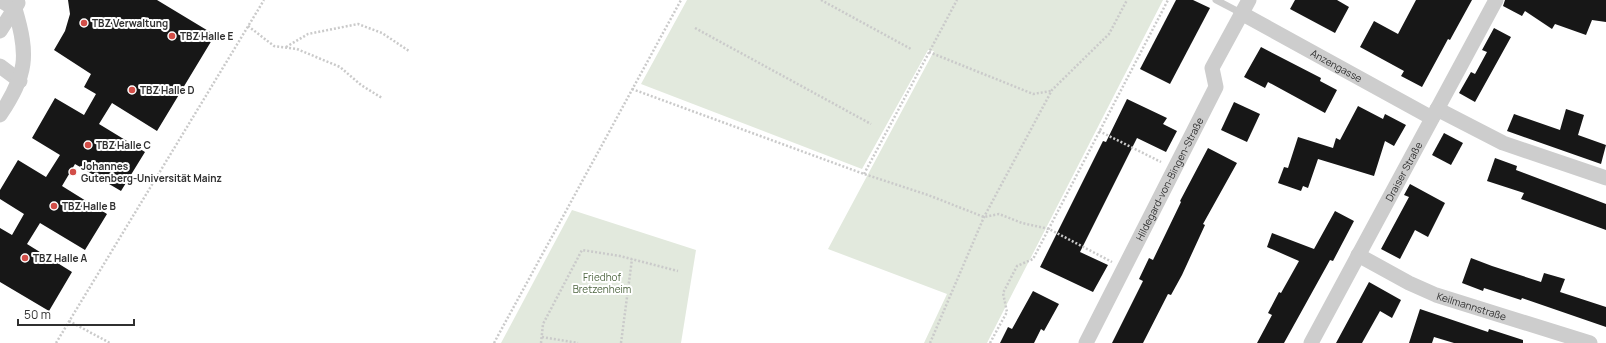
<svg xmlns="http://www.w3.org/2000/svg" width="1606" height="343" font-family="Manrope,sans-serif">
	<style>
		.green { fill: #e2e9dd }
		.building { fill: #171717 }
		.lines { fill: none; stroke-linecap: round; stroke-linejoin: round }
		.path { stroke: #cacaca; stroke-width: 2.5; stroke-dasharray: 2 2; stroke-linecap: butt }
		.lane { stroke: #cdcdcd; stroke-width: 7 }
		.street { stroke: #cdcdcd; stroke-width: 15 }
		.poi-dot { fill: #d24e48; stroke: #fff; stroke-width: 1.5 }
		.labels { text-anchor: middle; stroke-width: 4; stroke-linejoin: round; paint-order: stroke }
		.poi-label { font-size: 10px; font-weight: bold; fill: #303030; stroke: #fff; text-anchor: start }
		.street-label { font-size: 10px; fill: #303030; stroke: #fff }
		.park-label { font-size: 10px; fill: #4f6742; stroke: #fff }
	</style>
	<rect width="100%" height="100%" fill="#fff"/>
	<g class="green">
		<polygon points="687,0 1163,0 987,343 924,343 947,294 828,249 934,51 928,50 862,169 641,84"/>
		<polygon points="572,210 696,250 681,343 501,343"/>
	</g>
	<g class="building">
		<polygon points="68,0 157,0 215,35 157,131 112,103 99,124 145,152 121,191 75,164 62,186 107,214 85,250 40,223 27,244 72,272 49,311 0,282 0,228 12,235 24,214 0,199 0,190 18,160 46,177 60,155 32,138 55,98 84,115 96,94 84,87 91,74 54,50 65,31 70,14"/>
		<polygon points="1176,0 1193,0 1210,8 1170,84 1140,69"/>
		<polygon points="1295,0 1337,0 1349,7 1335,33 1290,9"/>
		<polygon points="1416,0 1472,0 1450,40 1448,39 1422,87 1401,76 1404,71 1360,47 1374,21 1398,34"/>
		<polygon points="1505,0 1606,0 1606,22 1592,20 1586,35 1555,24 1552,29 1525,11 1522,16 1503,6"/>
		<polygon points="1494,28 1511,37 1475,102 1459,93 1471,72 1475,74 1487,52 1482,50"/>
		<polygon points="1261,47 1321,78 1320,81 1337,90 1325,113 1268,82 1265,88 1244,77"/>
		<polygon points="1127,99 1167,118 1163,124 1177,131 1166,152 1137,138 1080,252 1108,265 1093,292 1040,267 1103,141 1106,142"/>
		<polygon points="1234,102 1260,114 1247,142 1221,130"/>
		<polygon points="1358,106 1383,119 1385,114 1406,125 1394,146 1385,141 1374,176 1318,159 1308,188 1303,186 1301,191 1278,183 1284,167 1288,168 1298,137 1333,148 1336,138 1340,140"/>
		<polygon points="1566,109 1584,115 1578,135 1606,145 1601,164 1507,131 1514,114 1560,130"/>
		<polygon points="1444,133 1463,143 1451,165 1432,155"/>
		<polygon points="1208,148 1237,163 1203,224 1205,225 1182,275 1171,295 1168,294 1143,343 1112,343 1143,281 1139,279 1149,258 1153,260 1181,202 1180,201"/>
		<polygon points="1495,158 1517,166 1516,170 1606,204 1606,230 1521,199 1524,193 1487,181"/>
		<polygon points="1410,184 1445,203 1428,237 1415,230 1400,259 1381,249 1409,197 1404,195"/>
		<polygon points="1335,211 1354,221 1333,261 1330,260 1284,343 1257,343 1272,315 1268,313 1279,292 1281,293 1299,261 1267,247 1272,233 1314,249"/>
		<polygon points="1471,258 1492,266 1541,282 1544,273 1565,279 1560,292 1606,307 1606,327 1522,298 1521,300 1484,288 1483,291 1462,283"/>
		<polygon points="1369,282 1401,300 1392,318 1380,311 1362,343 1336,343"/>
		<polygon points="1033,291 1059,304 1044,331 1041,329 1034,343 1000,343 1008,327 1012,329"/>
		<polygon points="1420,309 1488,332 1489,329 1523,340 1523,343 1454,343 1434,337 1432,343 1409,343"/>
	</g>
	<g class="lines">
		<g class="path">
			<polyline points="821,0 911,49"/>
			<polyline points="248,26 274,46 297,49 340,67 361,85 382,98"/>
			<polyline points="695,28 871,124"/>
			<polyline points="286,47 308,34 358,24 382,33 409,51"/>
			<polyline points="929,52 1033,94 1051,91"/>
			<polyline points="632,89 864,174 928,195 984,217 999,214 1022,223 1049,229 1112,262"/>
			<polyline points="1099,131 1161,162"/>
			<polyline points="864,174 957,0"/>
			<polyline points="69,321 110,343"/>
			<polyline points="542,337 578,343"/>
			<polyline points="56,343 264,0"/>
			<polyline points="494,343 681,0"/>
			<polyline points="541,343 543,324 582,250 620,256 678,271"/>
			<polyline points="621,343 632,259"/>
			<polyline points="930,343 984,217 1052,90 1109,34 1127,0"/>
			<polyline points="990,343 1007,312 1003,293 1017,266 1033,259 1168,0"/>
		</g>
		<polyline class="lane" points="1216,0 1241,13"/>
		<g class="street">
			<polyline points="0,0 15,9"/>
			<path id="s1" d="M1241 13 1432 118"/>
			<polyline points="0,31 18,3"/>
			<polyline points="0,66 20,81"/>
			<polyline points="1437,109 1503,143 1606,178"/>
			<path d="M0 115C27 74 29 56 15 9"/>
			<path id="s2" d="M1358 255 1409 283 1436 295 1590 343"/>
			<path id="s3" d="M1086 343 1216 87 1212 68 1249 0"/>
			<path id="s4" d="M1311 343 1496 0"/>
		</g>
	</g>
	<g class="poi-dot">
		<circle cx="84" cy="23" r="4"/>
		<circle cx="172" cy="36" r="4"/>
		<circle cx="132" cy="90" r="4"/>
		<circle cx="88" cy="145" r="4"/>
		<circle cx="73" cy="172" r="4"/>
		<circle cx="54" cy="206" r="4"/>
		<circle cx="25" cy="258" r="4"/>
	</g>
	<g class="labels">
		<g class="poi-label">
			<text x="92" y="27">TBZ Verwaltung</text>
			<text x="180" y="40">TBZ Halle E</text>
			<text x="140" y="94">TBZ Halle D</text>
			<text x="96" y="149">TBZ Halle C</text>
			<text x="81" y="170">Johannes<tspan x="81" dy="12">Gutenberg-Universität Mainz</tspan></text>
			<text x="62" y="210">TBZ Halle B</text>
			<text x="33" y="262">TBZ Halle A</text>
		</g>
		<g class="street-label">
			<text dy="4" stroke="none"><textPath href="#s1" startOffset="109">Anzengasse</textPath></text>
			<text dy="4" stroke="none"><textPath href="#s4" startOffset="195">Draiser Straße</textPath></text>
			<text dy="4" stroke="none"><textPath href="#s3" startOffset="184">Hildegard-von-Bingen-Straße</textPath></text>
			<text dy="4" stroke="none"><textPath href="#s2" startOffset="125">Keilmannstraße</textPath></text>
		</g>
		<g class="park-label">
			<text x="602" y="281">Friedhof<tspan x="602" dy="12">Bretzenheim</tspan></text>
		</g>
	</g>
	<path d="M18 319v6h116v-6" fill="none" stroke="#303030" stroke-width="2"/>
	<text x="24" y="319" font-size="12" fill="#303030" stroke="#ffffff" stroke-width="3" paint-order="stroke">50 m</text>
</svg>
